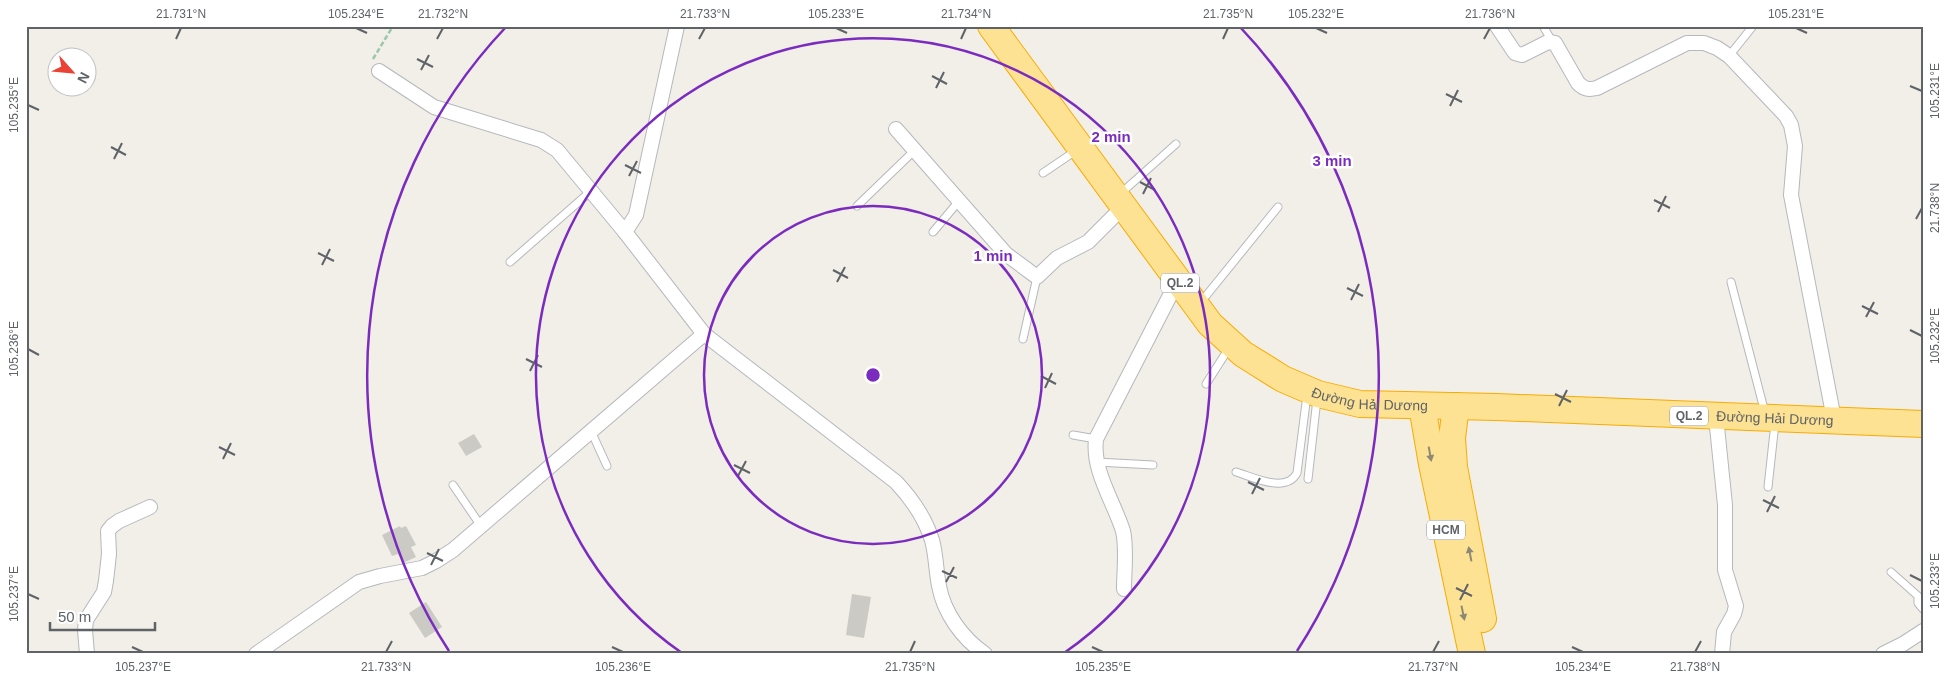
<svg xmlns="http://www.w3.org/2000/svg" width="1949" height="680" font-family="Arial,sans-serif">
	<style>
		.building { fill: #cccac5 }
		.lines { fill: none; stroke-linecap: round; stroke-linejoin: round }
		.lane-casing { stroke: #b5b8bc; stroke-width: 9 }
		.street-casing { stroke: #b5b8bc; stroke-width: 16 }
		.highway-casing { stroke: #f9ab00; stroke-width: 28 }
		.path { stroke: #9cc7a9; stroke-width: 2.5; stroke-dasharray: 5 2.5; stroke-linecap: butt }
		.lane { stroke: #fff; stroke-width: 7 }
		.street { stroke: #fff; stroke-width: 14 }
		.highway { stroke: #fde293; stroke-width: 26 }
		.oneway { fill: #8e8975 }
		.ticks { fill: none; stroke: #5f6368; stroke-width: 2 }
		.ring { fill: none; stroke: #7b2cbf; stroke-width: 2.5 }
		.labels { text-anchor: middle; stroke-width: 5; stroke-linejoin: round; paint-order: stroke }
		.shield { fill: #fff; stroke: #8f9295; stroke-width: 1 }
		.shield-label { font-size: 12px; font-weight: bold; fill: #5f6368 }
		.street-label { font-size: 14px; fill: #5f6368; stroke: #fff }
		.centre { fill: #7b2cbf; stroke: #fff; stroke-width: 2.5 }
		.ring-label { font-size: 15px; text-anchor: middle; font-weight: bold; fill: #7b2cbf; stroke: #fff; stroke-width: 5; stroke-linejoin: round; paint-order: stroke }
		.neatline { fill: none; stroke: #5f6368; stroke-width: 2 }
		.ticks-label { font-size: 12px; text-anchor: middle; fill: #5f6368 }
	</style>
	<rect width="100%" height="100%" fill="#f1efe8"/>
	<g class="building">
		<polygon points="474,434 482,447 466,456 458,443"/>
		<polygon points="400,526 401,528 406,526 416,545 411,547 416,557 403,563 398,554 392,556 382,535"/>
		<polygon points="852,594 871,597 864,638 846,635"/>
		<polygon points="426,602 442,627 425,638 409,613"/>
	</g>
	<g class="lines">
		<defs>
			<g id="lane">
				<polyline points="1543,26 1552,41"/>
				<polyline points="1729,56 1753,26"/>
				<polyline points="1043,173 1077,150"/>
				<polyline points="1120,194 1176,144"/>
				<polyline points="857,206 915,150"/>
				<polyline points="933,232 959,201"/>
				<polyline points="510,262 591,191"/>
				<polyline points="1731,282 1765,413"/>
				<polyline points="1201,302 1278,207"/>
				<polyline points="1023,339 1037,277"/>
				<polyline points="1206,384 1229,348"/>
				<polyline points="591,431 607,466"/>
				<polyline points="1073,435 1096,439"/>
				<polyline points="1097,462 1153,465"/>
				<path d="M1236 472C1253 477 1286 494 1297 473L1307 395"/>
				<polyline points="1308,479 1317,399"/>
				<polyline points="453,485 481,526"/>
				<polyline points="1768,487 1775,423"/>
				<polyline points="1891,572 1918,596 1918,603 1923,609"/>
			</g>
			<g id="street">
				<path d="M1497 26 1515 53 1522 55 1548 42 1555 43 1578 83C1584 89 1588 90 1597 88L1687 43H1704L1717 48 1729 56 1786 116 1791 125 1795 146 1791 195 1834 419"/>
				<path d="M379 71 434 107 541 140 557 150 625 232 704 334 896 482C912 499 925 518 932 540 936 554 936 571 939 586 944 613 962 638 985 654"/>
				<polyline points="896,129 1006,254 1037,277 1057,258 1088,242 1123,207"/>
				<polyline points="625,232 636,215 677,26"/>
				<polyline points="1716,417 1725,505 1725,570 1736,606 1734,614 1724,632 1722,654"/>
				<path d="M1124 589C1124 573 1127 547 1123 531 1114 502 1092 471 1096 439L1178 280"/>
				<polyline points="87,654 85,630 86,620 104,592 106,581 109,554 108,531 112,526 119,521 150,507"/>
				<polyline points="256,654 359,582 380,576 422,568 436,561 453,550 704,334"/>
				<polyline points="1883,654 1903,644 1923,631"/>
			</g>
			<g id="highway">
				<path id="s1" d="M991 26 1210 324 1243 354 1283 379 1318 394 1360 404 1497 407 1923 424"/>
				<polyline points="1422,406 1432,464 1472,654"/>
				<polyline points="1456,406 1452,438 1454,467 1483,619"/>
			</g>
		</defs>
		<use href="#lane" class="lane-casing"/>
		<use href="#street" class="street-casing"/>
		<use href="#highway" class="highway-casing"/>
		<polyline class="path" points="373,59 393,26"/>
		<use href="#lane" class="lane"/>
		<use href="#street" class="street"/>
		<use href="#highway" class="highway"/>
	</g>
	<defs><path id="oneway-solid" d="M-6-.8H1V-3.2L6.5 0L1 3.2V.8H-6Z" transform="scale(1.25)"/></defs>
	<g class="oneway">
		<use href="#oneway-solid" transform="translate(1430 454) rotate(80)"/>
		<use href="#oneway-solid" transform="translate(1470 554) rotate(-101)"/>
		<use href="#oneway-solid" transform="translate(1463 613) rotate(78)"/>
	</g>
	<path class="ticks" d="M356 28 367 33M836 28 847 33M1316 28 1327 33M1796 28 1807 33M176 39 181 28M437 39 443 28M699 39 705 28M961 39 966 28M1223 39 1228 28M1484 39 1490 28M417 59 433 67M421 70 429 55M932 76 947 84M1910 86 1922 91M936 88 944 72M1446 94 1462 102M28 105 39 110M1450 106 1458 90M111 147 126 155M114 159 122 143M625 165 641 173M629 176 637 161M1140 182 1155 190M1143 194 1151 178M1654 200 1670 208M1658 212 1666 196M1916 219 1922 208M318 253 334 261M322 265 330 249M833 270 848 278M837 282 845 267M1347 288 1363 296M1351 300 1359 284M1862 306 1878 314M1866 317 1874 302M1910 330 1922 336M28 349 39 355M526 359 542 367M530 371 538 355M1041 376 1056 384M1045 388 1052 373M1555 394 1571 402M1559 406 1567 390M219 447 235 455M223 459 231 443M734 465 750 473M738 476 746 461M1248 482 1264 490M1252 494 1260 478M1763 500 1779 508M1767 512 1775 496M427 553 443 561M431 565 439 549M942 571 957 578M1910 575 1922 581M946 582 954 567M1456 588 1472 596M28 594 39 599M1460 600 1468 584M132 647 143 652M612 647 623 652M1092 647 1103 652M1572 647 1583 652M386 652 392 641M910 652 915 641M1433 652 1439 641M1695 652 1701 641"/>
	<g class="ring">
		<circle cx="873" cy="375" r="169"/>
		<path d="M682 653A337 337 0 1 1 1064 653"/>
		<path d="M449 651A506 506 0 0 1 506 27M1240 27A506 506 0 0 1 1297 651"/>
	</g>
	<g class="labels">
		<g class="shield">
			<rect x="1161" y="273.5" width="38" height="19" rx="4"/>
			<rect x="1670" y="406.5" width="38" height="19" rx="4"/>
			<rect x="1427" y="520.5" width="38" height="19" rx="4"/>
		</g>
		<g class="shield-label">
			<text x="1180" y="287">QL.2</text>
			<text x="1689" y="420">QL.2</text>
			<text x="1446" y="534">HCM</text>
		</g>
		<g class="street-label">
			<text dy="5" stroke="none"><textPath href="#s1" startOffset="552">Đường Hải Dương</textPath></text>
			<text dy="5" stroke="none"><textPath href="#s1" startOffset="958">Đường Hải Dương</textPath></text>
		</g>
	</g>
	<circle cx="873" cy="375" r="8" class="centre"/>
	<g class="ring-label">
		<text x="1111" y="142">2 min</text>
		<text x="1332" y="166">3 min</text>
		<text x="993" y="261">1 min</text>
	</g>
	<rect width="1949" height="680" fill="none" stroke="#ffffff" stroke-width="55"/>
	<g transform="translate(72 72) rotate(117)"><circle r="24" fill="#ffffff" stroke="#bfc1c3"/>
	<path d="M0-4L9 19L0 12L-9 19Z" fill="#ea4335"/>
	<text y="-8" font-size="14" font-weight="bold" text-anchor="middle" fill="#5f6368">N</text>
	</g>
	<path d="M50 622v8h105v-8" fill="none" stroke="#5f6368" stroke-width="2.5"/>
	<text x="58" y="622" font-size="15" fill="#5f6368" stroke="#ffffff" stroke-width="4" paint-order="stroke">50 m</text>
	<rect x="28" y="28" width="1894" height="624" class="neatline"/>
	<g class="ticks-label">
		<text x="181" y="18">21.731°N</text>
		<text x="356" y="18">105.234°E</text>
		<text x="443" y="18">21.732°N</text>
		<text x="705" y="18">21.733°N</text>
		<text x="836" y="18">105.233°E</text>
		<text x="966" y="18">21.734°N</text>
		<text x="1228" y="18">21.735°N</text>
		<text x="1316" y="18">105.232°E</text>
		<text x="1490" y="18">21.736°N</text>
		<text x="1796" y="18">105.231°E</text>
		<text transform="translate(1935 91) rotate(-90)" y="4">105.231°E</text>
		<text transform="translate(14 105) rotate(-90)" y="4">105.235°E</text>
		<text transform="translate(1935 208) rotate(-90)" y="4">21.738°N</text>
		<text transform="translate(1935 336) rotate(-90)" y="4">105.232°E</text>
		<text transform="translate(14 349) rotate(-90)" y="4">105.236°E</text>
		<text transform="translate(1935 581) rotate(-90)" y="4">105.233°E</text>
		<text transform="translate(14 594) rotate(-90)" y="4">105.237°E</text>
		<text x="143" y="671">105.237°E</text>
		<text x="386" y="671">21.733°N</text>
		<text x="623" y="671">105.236°E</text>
		<text x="910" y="671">21.735°N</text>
		<text x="1103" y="671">105.235°E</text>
		<text x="1433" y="671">21.737°N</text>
		<text x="1583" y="671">105.234°E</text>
		<text x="1695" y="671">21.738°N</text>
	</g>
</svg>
